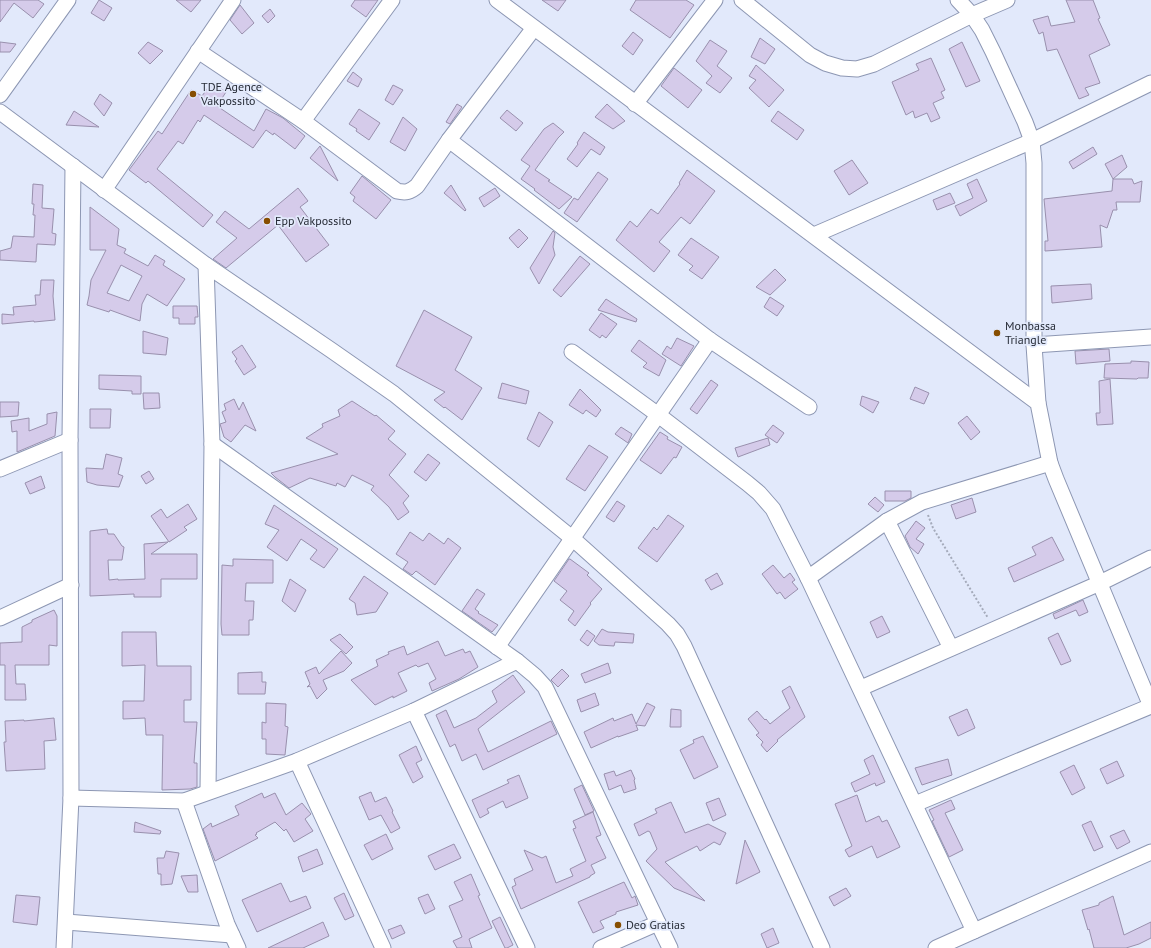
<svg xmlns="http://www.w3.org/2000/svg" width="1151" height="948" font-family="'PT Sans',sans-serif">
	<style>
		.building { fill: #d5cbea; stroke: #9990ad; fill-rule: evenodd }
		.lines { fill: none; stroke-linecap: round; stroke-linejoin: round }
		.minor-casing { stroke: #8d97b3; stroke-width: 17 }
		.path { stroke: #a5abbb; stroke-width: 2; stroke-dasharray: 2 2; stroke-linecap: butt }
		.minor { stroke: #fff; stroke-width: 15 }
		.poi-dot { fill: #874e01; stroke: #e2e9fb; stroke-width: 1.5 }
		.labels { text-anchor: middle; stroke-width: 3.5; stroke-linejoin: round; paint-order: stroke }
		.poi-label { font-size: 12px; fill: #272c37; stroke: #e2e9fb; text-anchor: start }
	</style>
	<rect width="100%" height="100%" fill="#e2e9fb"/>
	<g class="building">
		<polygon points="0,0 38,0 44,4 33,18 14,3 0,22"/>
		<polygon points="99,0 112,8 104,21 91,13"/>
		<polygon points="176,0 201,0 191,12"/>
		<polygon points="355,0 378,0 366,17 351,6"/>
		<polygon points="542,0 566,0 558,11"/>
		<polygon points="636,0 686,0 694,5 670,38 630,10"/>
		<polygon points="1066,0 1093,0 1100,18 1098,19 1110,45 1089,55 1100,83 1085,88 1089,95 1079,99 1057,49 1047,51 1043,32 1039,34 1033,20 1048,16 1051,26 1075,22"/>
		<polygon points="240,5 254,23 242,34 230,20"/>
		<polygon points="270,9 275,16 268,23 262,16"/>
		<polygon points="633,32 643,40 633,55 622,46"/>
		<polygon points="760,38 775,49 765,64 751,57"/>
		<polygon points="710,40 727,51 717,66 732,78 720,93 706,83 712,76 696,61"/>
		<polygon points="0,42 16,44 10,52 0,52"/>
		<polygon points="148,42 163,51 150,64 138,53"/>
		<polygon points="962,42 980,81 966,87 949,49"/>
		<polygon points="931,58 945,90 941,92 944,98 933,103 940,118 931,122 927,113 915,118 913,111 906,115 892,82 919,70 916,64"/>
		<polygon points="756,65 784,90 769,107 749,88 756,80 749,76"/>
		<polygon points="674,68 702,90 688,108 661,86"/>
		<polygon points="353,72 362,79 358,87 347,81"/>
		<polygon points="212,82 226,92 217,106 254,131 266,109 283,118 305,136 295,149 274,133 273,135 266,130 253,148 204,115 200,122 198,120 183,144 178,141 157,169 213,215 203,227 148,181 146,183 129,170 158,131 162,134 191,90 202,96"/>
		<polygon points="393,85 403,90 393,105 385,100"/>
		<polygon points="100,94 112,103 104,116 94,104"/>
		<polygon points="457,104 462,107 450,124 446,122"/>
		<polygon points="607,104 625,121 613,129 595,117"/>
		<polygon points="359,109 380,123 369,140 356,131 357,129 349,124"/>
		<polygon points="507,110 523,123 516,131 500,118"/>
		<polygon points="74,111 99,127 66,125"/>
		<polygon points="778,111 804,130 797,140 771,121"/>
		<polygon points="403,117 417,129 405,151 390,142"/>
		<polygon points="553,123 564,132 558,138 535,170 550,180 548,181 572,197 559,209 534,190 535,189 521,179 530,166 521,160 544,129"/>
		<polygon points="584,132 605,147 600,155 591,149 577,167 567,159 578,144 577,143"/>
		<polygon points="320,146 338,181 310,158"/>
		<polygon points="1093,147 1097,154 1073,169 1069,162"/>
		<polygon points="1122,155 1127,167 1113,179 1132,179 1134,184 1142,181 1140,202 1116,202 1117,210 1113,210 1107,228 1100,225 1102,247 1045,251 1045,241 1048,241 1044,199 1112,191 1113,179 1105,164"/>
		<polygon points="852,160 868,183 849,195 834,171"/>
		<polygon points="687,170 715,191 690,224 681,217 659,242 670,251 654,272 616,240 630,221 637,227 651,209 658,214 680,184 679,183"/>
		<polygon points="598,172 608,179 577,222 564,213 574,198 578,200"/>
		<polygon points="362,176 391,200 376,219 353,201 355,197 350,193"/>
		<polygon points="977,179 987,201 960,216 955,206 973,198 967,184"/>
		<polygon points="33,184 43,185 42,208 54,209 52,233 56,234 55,245 37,244 36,262 0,260 0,251 11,248 13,236 34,237 35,215 33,215 34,204 32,204"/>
		<polygon points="451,185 466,210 465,211 444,193"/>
		<polygon points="298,188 308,201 300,207 329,245 306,262 278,225 226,268 213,259 237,238 216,222 225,211 249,229"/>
		<polygon points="495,188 500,196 484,207 479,198"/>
		<polygon points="950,193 955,203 937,210 933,200"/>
		<path d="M90 207 119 229 117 245 126 249 124 253 148 266 155 255 165 261 163 265 185 279 167 306 147 294 142 304 140 321 110 310 109 312 87 305 89 296 91 280 106 250H90ZM121 265 142 276 129 301 107 293Z"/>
		<polygon points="519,229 528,238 518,248 509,238"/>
		<polygon points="553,231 555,233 553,247 555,255 539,284 530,268"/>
		<polygon points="691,238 719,257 702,279 689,270 693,266 678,255"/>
		<polygon points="580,256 590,264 561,297 553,290"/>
		<polygon points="775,269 786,280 770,295 756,287"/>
		<polygon points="41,280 54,280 53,296 55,320 34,322 34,321 2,324 2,314 14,315 13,307 36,305 35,295 40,295"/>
		<polygon points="1091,284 1092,299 1052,303 1051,286"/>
		<polygon points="770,297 784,306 777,316 764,307"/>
		<polygon points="606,299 637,319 636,322 598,310"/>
		<polygon points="173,306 197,306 198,317 195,317 195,324 179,324 179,318 173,318"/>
		<polygon points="424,310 472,337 455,370 482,388 462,420 445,407 444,408 434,400 445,392 396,366"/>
		<polygon points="601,313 617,324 606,338 602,335 600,338 589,330"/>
		<polygon points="143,331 168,338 166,355 143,353"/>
		<polygon points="677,338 694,346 681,366 662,354 667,346 671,349"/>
		<polygon points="639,340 666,360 659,376 643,367 647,363 631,351"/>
		<polygon points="242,345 256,367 244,375 235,361 237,359 232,352"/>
		<polygon points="1109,349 1110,361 1076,364 1075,351"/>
		<polygon points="1131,361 1149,362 1148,378 1138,378 1137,379 1104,378 1105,364 1131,363"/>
		<polygon points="99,375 141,376 141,394 132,394 132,391 99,389"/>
		<polygon points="1110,379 1113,424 1097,425 1096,413 1100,413 1099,381"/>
		<polygon points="711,380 718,385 697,414 690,409"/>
		<polygon points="502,383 529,391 526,404 498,398"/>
		<polygon points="915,387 929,393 924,404 910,399"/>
		<polygon points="580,389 601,410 596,417 586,410 583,414 569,405"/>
		<polygon points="143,393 159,393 160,408 144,409"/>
		<polygon points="862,396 879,402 873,413 860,405"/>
		<polygon points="234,399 239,410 243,402 256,431 245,425 231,442 224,437 220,424 226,422 222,412 226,410 224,404"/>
		<polygon points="352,401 375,416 376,415 395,431 388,439 406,454 389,475 409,496 403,503 409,512 398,520 389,507 371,490 374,486 352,475 345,487 337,483 336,486 310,478 289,488 275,477 271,473 338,454 306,438 323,427 322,424 340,416 338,410"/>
		<polygon points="0,402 19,402 18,416 0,417"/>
		<polygon points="90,409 111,409 110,428 90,428"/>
		<polygon points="57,412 55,436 17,452 17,431 12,432 11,421 29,418 29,431 47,424 47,414"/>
		<polygon points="539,412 553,422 539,447 527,439"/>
		<polygon points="967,416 980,432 971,440 958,423"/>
		<polygon points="773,425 784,433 777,443 765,435"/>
		<polygon points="621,427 632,434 628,443 615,434"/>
		<polygon points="660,432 668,437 667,439 682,447 676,458 674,457 661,474 640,460"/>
		<polygon points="768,438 770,445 738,457 735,448"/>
		<polygon points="589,445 608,457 585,491 566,479"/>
		<polygon points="106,454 122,458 118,474 123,476 119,487 97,485 87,482 86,468 103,469"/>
		<polygon points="428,454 440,463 426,481 414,472"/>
		<polygon points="149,471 154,479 146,484 141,476"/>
		<polygon points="41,476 45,488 30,494 25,483"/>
		<polygon points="885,491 911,491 911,498 905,501 885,501"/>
		<polygon points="875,497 884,505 878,512 868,504"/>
		<polygon points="972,498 976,512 956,519 951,505"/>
		<polygon points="617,501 625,506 614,522 606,517"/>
		<polygon points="188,504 197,519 184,527 187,530 169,542 151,516 161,509 167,518"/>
		<polygon points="274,505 338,549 324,568 310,559 317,550 301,539 287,561 267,547 279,530 265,524"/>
		<polygon points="668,515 684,526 657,562 638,548 654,527 657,530"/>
		<polygon points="916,521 925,528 916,539 924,544 918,554 910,547 905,536"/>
		<polygon points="107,529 108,534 114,534 122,546 124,547 122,560 108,560 109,580 118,579 118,580 145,579 144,544 168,542 151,554 197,554 197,579 161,579 161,597 134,597 134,594 90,596 90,531"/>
		<polygon points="410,532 423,541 429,533 444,544 448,538 461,548 435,585 416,571 412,575 403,569 408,562 396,554"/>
		<polygon points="1052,537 1064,560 1014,582 1008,568 1036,555 1032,547"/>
		<polygon points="233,559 273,560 273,583 246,583 245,601 254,601 253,620 249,620 249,635 222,635 221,624 222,565 233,566"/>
		<polygon points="569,559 570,559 589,573 587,575 602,589 590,603 591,604 575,626 568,620 574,611 560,600 567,591 554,581"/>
		<polygon points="773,565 784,578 790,573 795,580 792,582 798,589 785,599 780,592 777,594 762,574"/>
		<polygon points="717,573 723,584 711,590 705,580"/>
		<polygon points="364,576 388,593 376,612 357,615 355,603 349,599"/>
		<polygon points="290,579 306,590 295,612 282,601"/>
		<polygon points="477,589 485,594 475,609 479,612 478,613 498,625 492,632 462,611"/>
		<polygon points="1083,600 1088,612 1079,616 1076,610 1055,619 1053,614"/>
		<polygon points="54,610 57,616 57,646 49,645 49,665 15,665 16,684 25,684 26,700 5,700 5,665 0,665 0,643 22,642 22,627 32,622 32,620"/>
		<polygon points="882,616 890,632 877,638 870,622"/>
		<polygon points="602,629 608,632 634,634 633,643 615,642 614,646 599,645 594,641"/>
		<polygon points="587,630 595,636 588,646 580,640"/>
		<polygon points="122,632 156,632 157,666 191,666 191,700 184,700 184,722 197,722 194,763 197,763 197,787 190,789 162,790 163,735 146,735 145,718 123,719 123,701 144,701 145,665 122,666"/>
		<polygon points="1058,633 1071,661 1061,665 1048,638"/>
		<polygon points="340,634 353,647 346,654 330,640"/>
		<polygon points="438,641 445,656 463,649 465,653 470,651 478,667 459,679 432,691 429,683 436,679 428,663 418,667 416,665 398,673 407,691 393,698 393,696 375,705 351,680 378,666 376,660 389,654 388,652 404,646 407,655"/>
		<polygon points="341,651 352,663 344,671 323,680 327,689 317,699 310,686 307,687 310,684 305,672 316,667 319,674"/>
		<polygon points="608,663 611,673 585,683 581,674"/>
		<polygon points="562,669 569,676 558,687 551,680"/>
		<polygon points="262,672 262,682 266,682 265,694 238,694 238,673"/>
		<polygon points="513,675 525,692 478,729 488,752 551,721 557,734 483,770 476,754 462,761 455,744 450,747 436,715 446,710 454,728 476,718 497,702 492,691"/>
		<polygon points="790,686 805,717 777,740 778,741 767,752 761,745 763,742 756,735 759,733 748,719 757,711 765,720 766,719 770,724 790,708 782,691"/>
		<polygon points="595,693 599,705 581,712 577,700"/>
		<polygon points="266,703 286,704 285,726 288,727 285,755 266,754 266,739 262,739 262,722 266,723"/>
		<polygon points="647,703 655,707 645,726 636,725 638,730 618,737 618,736 591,748 584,732 613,718 614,721 632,714 636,724"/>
		<polygon points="671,709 681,710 681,727 670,727"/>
		<polygon points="967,709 975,728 958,736 949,717"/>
		<polygon points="54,718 56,740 44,741 45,769 6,771 4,742 6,742 5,721 24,720 24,721"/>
		<polygon points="703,736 718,767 694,779 680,750 694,743 693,740"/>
		<polygon points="416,746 422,760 416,763 423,777 413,783 399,755"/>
		<polygon points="873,755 885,782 876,786 875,783 855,792 851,783 870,774 864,760"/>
		<polygon points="948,759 952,775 922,785 915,768"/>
		<polygon points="1117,761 1124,776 1107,784 1100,769"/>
		<polygon points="1074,765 1085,788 1072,795 1060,772"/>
		<polygon points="631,770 635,779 634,780 636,789 624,793 621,785 609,790 604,774 614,771 616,776"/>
		<polygon points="519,775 528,798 506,808 503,801 487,809 489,813 480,818 472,800 509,783 507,780"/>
		<polygon points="582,785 594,811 585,815 574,789"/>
		<polygon points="371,792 375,802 386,797 393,811 392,812 400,828 391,833 381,815 369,820 359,797"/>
		<polygon points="262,793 264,798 275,793 286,815 302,803 311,814 305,819 313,831 294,842 286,829 284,831 275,822 256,833 257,834 255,835 258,838 215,861 203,829 211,823 212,827 239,815 235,806"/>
		<polygon points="857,795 866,822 879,816 882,822 887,820 900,847 877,858 872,846 849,857 845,850 852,846 835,804"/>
		<polygon points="719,798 726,815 713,821 706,803"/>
		<polygon points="951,800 955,809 945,813 963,850 949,857 932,821 934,820 929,810"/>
		<polygon points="671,802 685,833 708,824 726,833 720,845 714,842 700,851 697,846 665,862 705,901 674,888 646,861 657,849 650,832 648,831 639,836 634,824 657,813 655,809"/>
		<polygon points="593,812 601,835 596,837 606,858 591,865 595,873 590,876 590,877 521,909 512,887 516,885 514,879 533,870 524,850 542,858 546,856 556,883 573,876 570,869 586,861 573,829 576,828 573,821"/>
		<polygon points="1091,821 1103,847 1094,851 1082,825"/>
		<polygon points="135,822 161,831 160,834 134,832"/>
		<polygon points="1124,830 1130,842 1117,849 1110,836"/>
		<polygon points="386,834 393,849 372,860 364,845"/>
		<polygon points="745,840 760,872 736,884"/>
		<polygon points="454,844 461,858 435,870 428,856"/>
		<polygon points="317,849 323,864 303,872 298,857"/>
		<polygon points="166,851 179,853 172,884 161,885 161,874 158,874 157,858 164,858"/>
		<polygon points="471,874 480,895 478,896 492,928 469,939 472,948 457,948 453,941 462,937 449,906 463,900 454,882"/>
		<polygon points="197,875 198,892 188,892 181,876"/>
		<polygon points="624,882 632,898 635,896 638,905 616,912 616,914 600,921 604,928 593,933 578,902"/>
		<polygon points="281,883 290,902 306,896 311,908 257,932 242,900"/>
		<polygon points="846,888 851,896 834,906 829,897"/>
		<polygon points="344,893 354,916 345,920 334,898"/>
		<polygon points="428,894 435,909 425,914 418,898"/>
		<polygon points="16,895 40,897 37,925 13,922"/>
		<polygon points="1113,896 1124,935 1151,922 1151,938 1139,944 1126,948 1094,948 1089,929 1088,930 1082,910 1099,905 1099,903"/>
		<polygon points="500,917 513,945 507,948 505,948 492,921"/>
		<polygon points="323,922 329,936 303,948 268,948"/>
		<polygon points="401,925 405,933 392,939 388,930"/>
		<polygon points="773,928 779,943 767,948 761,934"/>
	</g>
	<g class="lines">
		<defs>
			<g id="minor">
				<polyline points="497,0 1038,403 1050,463 1056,479 1151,706"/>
				<polyline points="742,0 810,55 825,63 842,68 857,69 874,64 972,15 1007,0"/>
				<polyline points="958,0 972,15 982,30 993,52 1025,122 1032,141 1034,163 1034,345 1038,403"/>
				<path d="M198 51 303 121 397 191C406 193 410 192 417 186L449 140 534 28"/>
				<polyline points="0,95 68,0"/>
				<polyline points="635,104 715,0"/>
				<polyline points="0,112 206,265 331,350 394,394 572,538 668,624 677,634 684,646 822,948"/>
				<polyline points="303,121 392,0"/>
				<polyline points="449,140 677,315 710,340 809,407"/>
				<polyline points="104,190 233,0"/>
				<polyline points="814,235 1032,141 1151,83"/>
				<polyline points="206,265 212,444 208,791"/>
				<polyline points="1034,345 1151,337"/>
				<polyline points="572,352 657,414 747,483 759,493 773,509 808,578 974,931"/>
				<polyline points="212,444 517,661 535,676 545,687 670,948"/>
				<polyline points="0,469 70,440"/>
				<polyline points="887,521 951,648"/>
				<polyline points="808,578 887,521 922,502 1050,463"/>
				<polyline points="0,618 71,585"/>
				<polyline points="497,647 710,340"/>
				<polyline points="861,688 1100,583 1151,558"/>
				<polyline points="414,711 527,948"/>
				<polyline points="297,761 383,948"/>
				<polyline points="71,798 184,801 297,761 414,711 517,661"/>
				<polyline points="184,801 227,924 238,948"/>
				<polyline points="915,804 1151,706"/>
				<polyline points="66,922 232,935"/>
				<polyline points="64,948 71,798 70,440 73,166"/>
				<polyline points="601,948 658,923"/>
				<polyline points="936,948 1151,852"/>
			</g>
		</defs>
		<use href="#minor" class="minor-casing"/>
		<polyline class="path" points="928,515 933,528 988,618"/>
		<use href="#minor" class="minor"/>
	</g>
	<g class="poi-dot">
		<circle cx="193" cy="94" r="4"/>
		<circle cx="267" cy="221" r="4"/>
		<circle cx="997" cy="333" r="4"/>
		<circle cx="618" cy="925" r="4"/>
	</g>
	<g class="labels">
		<g class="poi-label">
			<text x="201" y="91">TDE Agence<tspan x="201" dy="14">Vakpossito</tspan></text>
			<text x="275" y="225">Epp Vakpossito</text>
			<text x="1005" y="330">Monbassa<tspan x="1005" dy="14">Triangle</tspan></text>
			<text x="626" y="929">Deo Gratias</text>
		</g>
	</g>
</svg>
